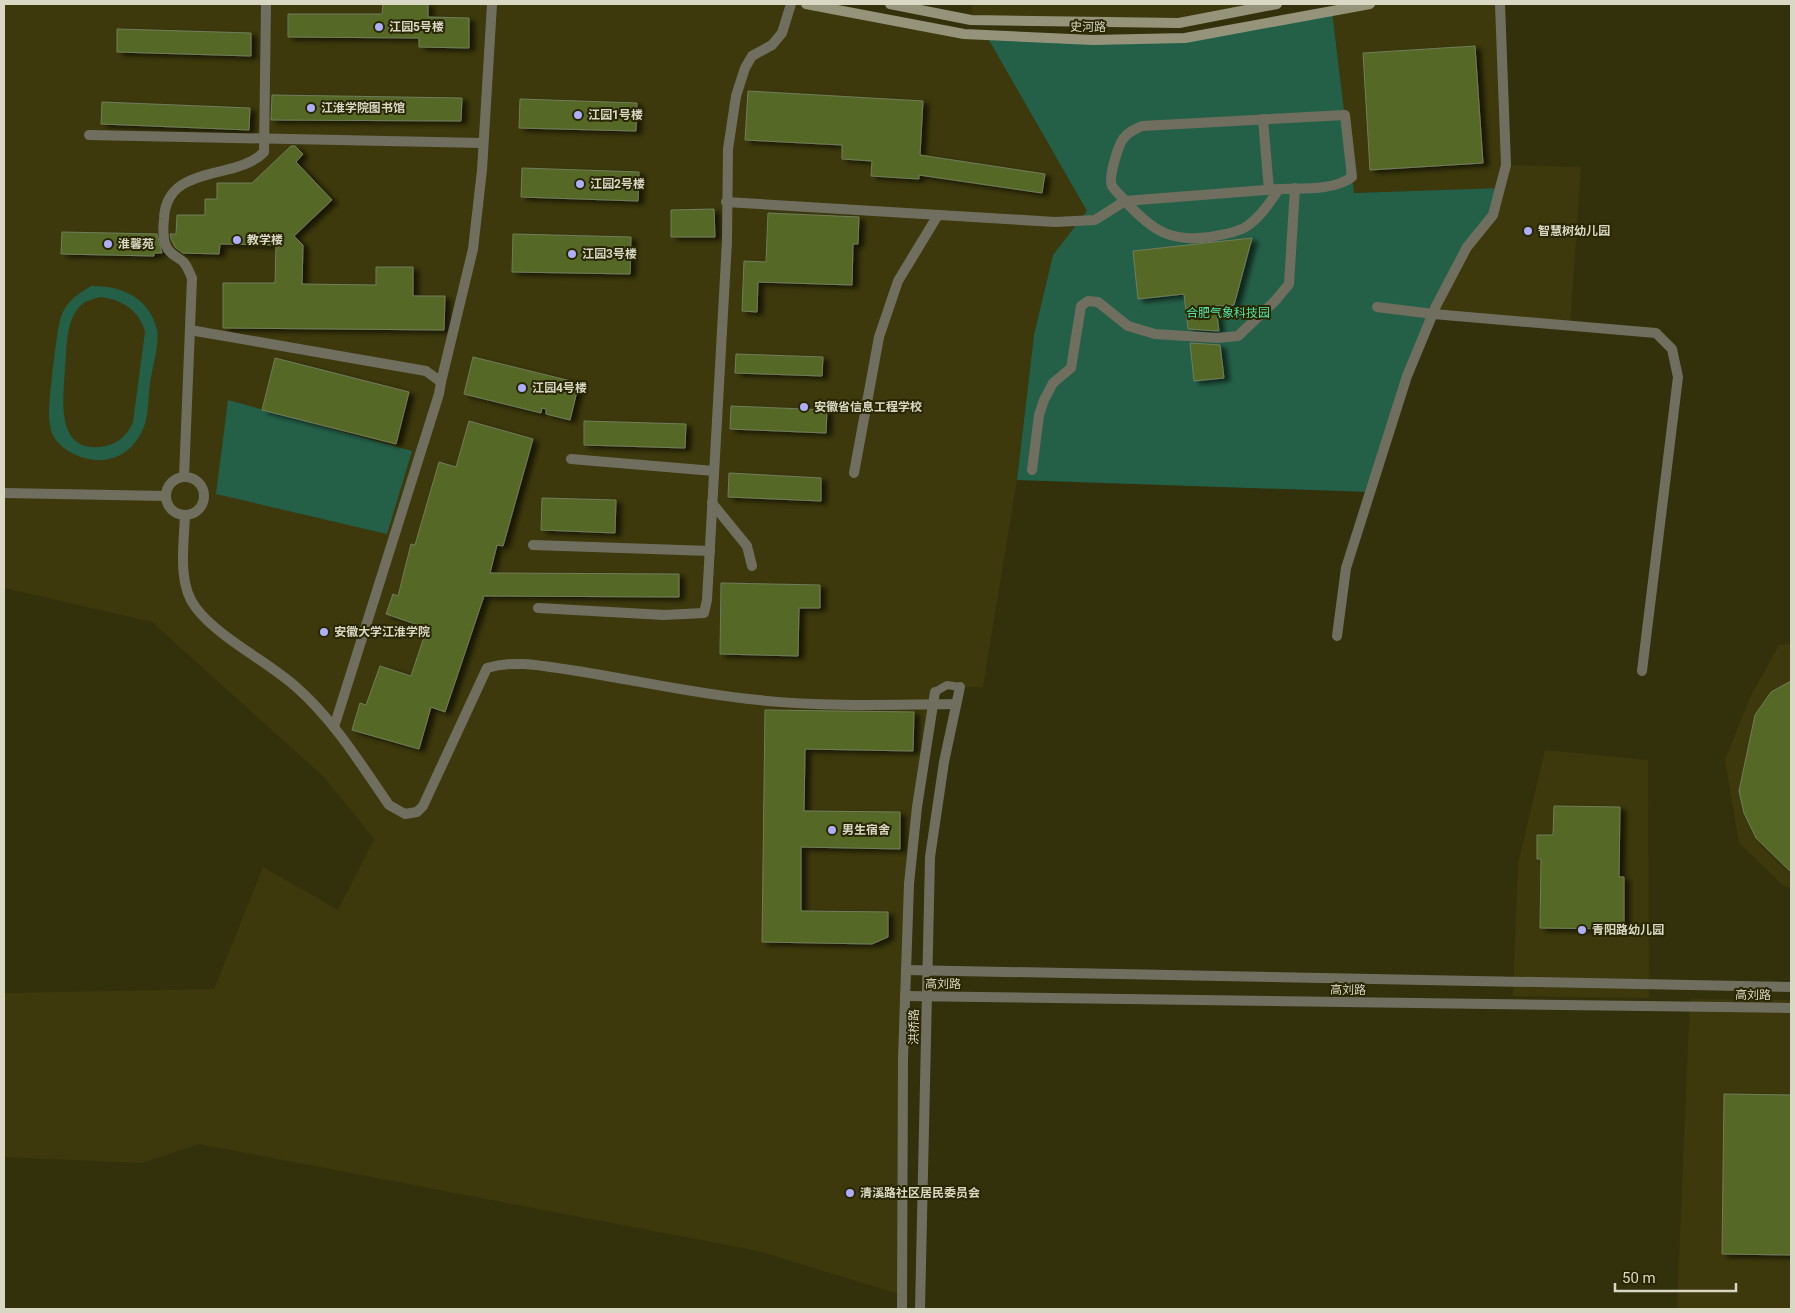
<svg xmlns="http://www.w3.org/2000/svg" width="1795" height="1313" font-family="Roboto,'Noto Sans SC',sans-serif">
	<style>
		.built { fill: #3d390c }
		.green { fill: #246048; fill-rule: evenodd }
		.building { fill: #546826; stroke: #717d5b; filter: url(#shadow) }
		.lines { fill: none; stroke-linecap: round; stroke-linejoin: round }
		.service { stroke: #706f5f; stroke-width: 8 }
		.minor { stroke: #706f5f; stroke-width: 10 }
		.tertiary { stroke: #706f5f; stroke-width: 10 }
		.secondary { stroke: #95937a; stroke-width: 10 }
		.poi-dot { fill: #aeaefa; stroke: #292602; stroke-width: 2 }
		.labels { text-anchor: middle; stroke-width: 4; stroke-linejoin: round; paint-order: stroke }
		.poi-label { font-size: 12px; font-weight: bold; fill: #d9d8c5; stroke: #292602; text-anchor: start }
		.street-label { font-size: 12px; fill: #d9d8c5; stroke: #292602 }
		.park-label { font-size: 12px; fill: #52e5ac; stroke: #292602 }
	</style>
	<defs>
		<filter id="shadow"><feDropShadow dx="5.5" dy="3" stdDeviation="2.5" flood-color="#0009"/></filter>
	</defs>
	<rect width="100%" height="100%" fill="#33300c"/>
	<g class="built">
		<polygon points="4,4 806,4 986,35 1087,211 1053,255 1034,335 1017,480 983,687 960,687 935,693 909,885 902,1295 758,1251 199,1144 142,1163 4,1157 4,993 214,989 263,867 338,910 374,839 324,777 152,622 4,588"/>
		<polygon points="972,4 1277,4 1179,23 971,20"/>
		<polygon points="1370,4 1500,4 1506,165 1581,167 1570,326 1433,314 1500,188 1354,193 1332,11"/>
		<polygon points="1791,644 1791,888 1784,886 1739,843 1725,760 1750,697 1779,645"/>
		<polygon points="1545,750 1648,760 1649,998 1513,996 1518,864"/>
		<polygon points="1690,999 1791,1000 1791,1309 1677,1309"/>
	</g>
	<g class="green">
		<polygon points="1332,11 1354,193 1500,188 1493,215 1467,247 1436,306 1370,492 1017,480 1034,335 1053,255 1087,211 986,35 1185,38"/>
		<path d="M91 286C121 285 150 298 157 330 160 342 152 369 150 383 148 397 149 418 142 431 129 460 98 468 70 452 63 448 55 441 52 433 50 429 49 420 49 415 49 399 57 325 62 314 69 299 78 294 91 286ZM100 297C122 299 140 311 145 332L133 422C128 434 119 443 106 446 55 456 63 400 65 369 67 349 65 322 80 306 84 301 94 299 100 297Z"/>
		<polygon points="228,400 412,451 387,534 216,494"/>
	</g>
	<g class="building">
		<polygon points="383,4 428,4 428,17 469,18 469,48 419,47 419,38 288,37 288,14 382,14"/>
		<polygon points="117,29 251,33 251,56 117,52"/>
		<polygon points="1475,46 1483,163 1370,170 1363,53"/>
		<polygon points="748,91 923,101 920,155 1045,174 1042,193 919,175 919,179 871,176 872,161 842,159 842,145 745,140"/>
		<polygon points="272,95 462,98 461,121 271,120"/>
		<polygon points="520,99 637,103 636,131 519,128"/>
		<polygon points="102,102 250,108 249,130 101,124"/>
		<polygon points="291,146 295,146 303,154 296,162 332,200 294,236 303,245 302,284 376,285 376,267 413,267 413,296 445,296 444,330 223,328 223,283 275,283 276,245 220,244 219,254 183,253 175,247 171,239 170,234 176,234 177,215 205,215 205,199 217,199 217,183 252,183"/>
		<polygon points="522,168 639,172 638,201 521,197"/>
		<polygon points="714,209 715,237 671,237 671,210"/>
		<polygon points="768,213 859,217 858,244 853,244 852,285 758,282 757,312 742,311 744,261 766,262"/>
		<polygon points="62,232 157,234 162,253 154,253 154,256 61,254"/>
		<polygon points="513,234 631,237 630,274 512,272"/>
		<polygon points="1252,238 1234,305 1216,306 1219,331 1188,329 1184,294 1138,299 1133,251"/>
		<polygon points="1190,343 1220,345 1224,378 1194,381"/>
		<polygon points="736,354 823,357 822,376 735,373"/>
		<polygon points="473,357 579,383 570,420 546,414 546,409 542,408 541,413 464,394"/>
		<polygon points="275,358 409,392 396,444 262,410"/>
		<polygon points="731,406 827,410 826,433 730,429"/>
		<polygon points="469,421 533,439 503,546 497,545 490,573 679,574 679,597 484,596 445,712 431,707 419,749 352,730 360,703 366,705 380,666 411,676 427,628 386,614 393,594 398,596 411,544 415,545 439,462 456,467"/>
		<polygon points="584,421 686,424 685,448 584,445"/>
		<polygon points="729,473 821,478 821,501 728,497"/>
		<polygon points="542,498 616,500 615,533 541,530"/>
		<polygon points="721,583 820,585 820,608 799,608 798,656 720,654"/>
		<polygon points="1791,681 1791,872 1756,838 1744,813 1739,791 1755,715 1771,692"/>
		<polygon points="765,710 914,712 913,751 805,749 804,811 900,812 900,849 801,847 801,911 888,912 888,937 872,944 762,942"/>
		<polygon points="1554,806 1620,807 1619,877 1624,877 1624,929 1540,928 1541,859 1537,859 1537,835 1553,835"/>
		<polygon points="1724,1094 1791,1095 1791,1255 1722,1254"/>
	</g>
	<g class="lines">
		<polyline class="service" points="935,692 947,685 960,687"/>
		<g class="minor">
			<polyline points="1263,119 1269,190"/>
			<polyline points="89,135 483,143"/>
			<path d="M726 202 1055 222 1095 220 1125 201 1279 189C1302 188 1333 191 1352 177L1345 115 1142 126C1135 129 1128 132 1123 139 1118 146 1108 178 1112 186 1116 192 1123 198 1127 203 1154 232 1171 242 1210 237 1220 235 1235 233 1244 228 1259 219 1269 204 1279 189"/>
			<polyline points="1377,307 1433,314 1656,333 1672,349 1678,377 1642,671"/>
			<polyline points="190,330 426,371 441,382 439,394 334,727"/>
			<polyline points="441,382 473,249 482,170 492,4"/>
			<polyline points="571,459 714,471"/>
			<polyline points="1032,470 1039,415 1044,400 1053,383 1071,368 1081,306 1088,301 1098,302 1128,326 1155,334 1217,338 1238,336 1275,301 1289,284 1295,188"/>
			<polyline points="854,473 879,337 898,281 938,215"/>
			<circle cx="185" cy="496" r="19"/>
			<path d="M184 477 192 278C190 274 188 268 185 264 180 257 169 255 166 246 163 240 163 227 164 219 166 163 237 181 264 152L266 4"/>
			<polyline points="4,493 166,496"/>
			<polyline points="712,503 747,546 752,566"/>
			<path d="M185 515C184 544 177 584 196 608 219 638 267 661 295 686 333 719 360 763 389 805L405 814 417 812 423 806 487 668C517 659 547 667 577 671 634 680 691 693 749 699 817 707 887 705 956 704"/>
			<polyline points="533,545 710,551"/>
			<polyline points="538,608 664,615 704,613 707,600 727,241 728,149 736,96 745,68 752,56 772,45 782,33 791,4"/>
			<polyline points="1337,636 1346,568 1407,376 1436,306 1467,247 1493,215 1506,165 1500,4"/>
		</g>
		<g class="tertiary">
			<polyline points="906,970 1791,987"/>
			<polyline points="905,996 1791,1008"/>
			<polyline points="902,1309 903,1059 909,884 917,807 935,692"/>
			<polyline points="920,1309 930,857 944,762 960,687"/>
		</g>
		<g class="secondary">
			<polyline points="806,4 964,34 1093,40 1185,38 1370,4"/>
			<polyline points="890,4 971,20 1179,23 1277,4"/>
		</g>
	</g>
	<g class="poi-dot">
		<circle cx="379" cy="27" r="5"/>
		<circle cx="311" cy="108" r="5"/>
		<circle cx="578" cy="115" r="5"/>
		<circle cx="580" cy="184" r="5"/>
		<circle cx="1528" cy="231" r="5"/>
		<circle cx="237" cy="240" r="5"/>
		<circle cx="108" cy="244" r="5"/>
		<circle cx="572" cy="254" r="5"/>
		<circle cx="522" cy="388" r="5"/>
		<circle cx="804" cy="407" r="5"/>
		<circle cx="324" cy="632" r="5"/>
		<circle cx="832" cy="830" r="5"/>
		<circle cx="1582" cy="930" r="5"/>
		<circle cx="850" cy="1193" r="5"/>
	</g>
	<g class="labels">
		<g class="poi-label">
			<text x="389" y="31">江园5号楼</text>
			<text x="321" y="112">江淮学院图书馆</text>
			<text x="588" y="119">江园1号楼</text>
			<text x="590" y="188">江园2号楼</text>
			<text x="1538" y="235">智慧树幼儿园</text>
			<text x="247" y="244">教学楼</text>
			<text x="118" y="248">淮馨苑</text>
			<text x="582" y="258">江园3号楼</text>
			<text x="532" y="392">江园4号楼</text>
			<text x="814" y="411">安徽省信息工程学校</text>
			<text x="334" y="636">安徽大学江淮学院</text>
			<text x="842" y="834">男生宿舍</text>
			<text x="1592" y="934">青阳路幼儿园</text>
			<text x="860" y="1197">清溪路社区居民委员会</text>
		</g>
		<g class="street-label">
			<text transform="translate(1088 27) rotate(1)" y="4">史河路</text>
			<text transform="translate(943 984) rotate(1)" y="4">高刘路</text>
			<text transform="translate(1348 990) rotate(1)" y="4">高刘路</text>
			<text transform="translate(1753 995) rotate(1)" y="4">高刘路</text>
			<text transform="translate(914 1027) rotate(-89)" y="4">洪桥路</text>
		</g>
		<g class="park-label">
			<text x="1228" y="317">合肥气象科技园</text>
		</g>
	</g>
	<rect width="1795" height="1313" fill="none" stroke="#d9d8c5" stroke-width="10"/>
	<path d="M1615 1283v8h121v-8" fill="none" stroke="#d9d8c5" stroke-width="2.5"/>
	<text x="1622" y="1283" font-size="15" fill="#d9d8c5" stroke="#292602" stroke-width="4" paint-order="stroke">50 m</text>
</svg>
